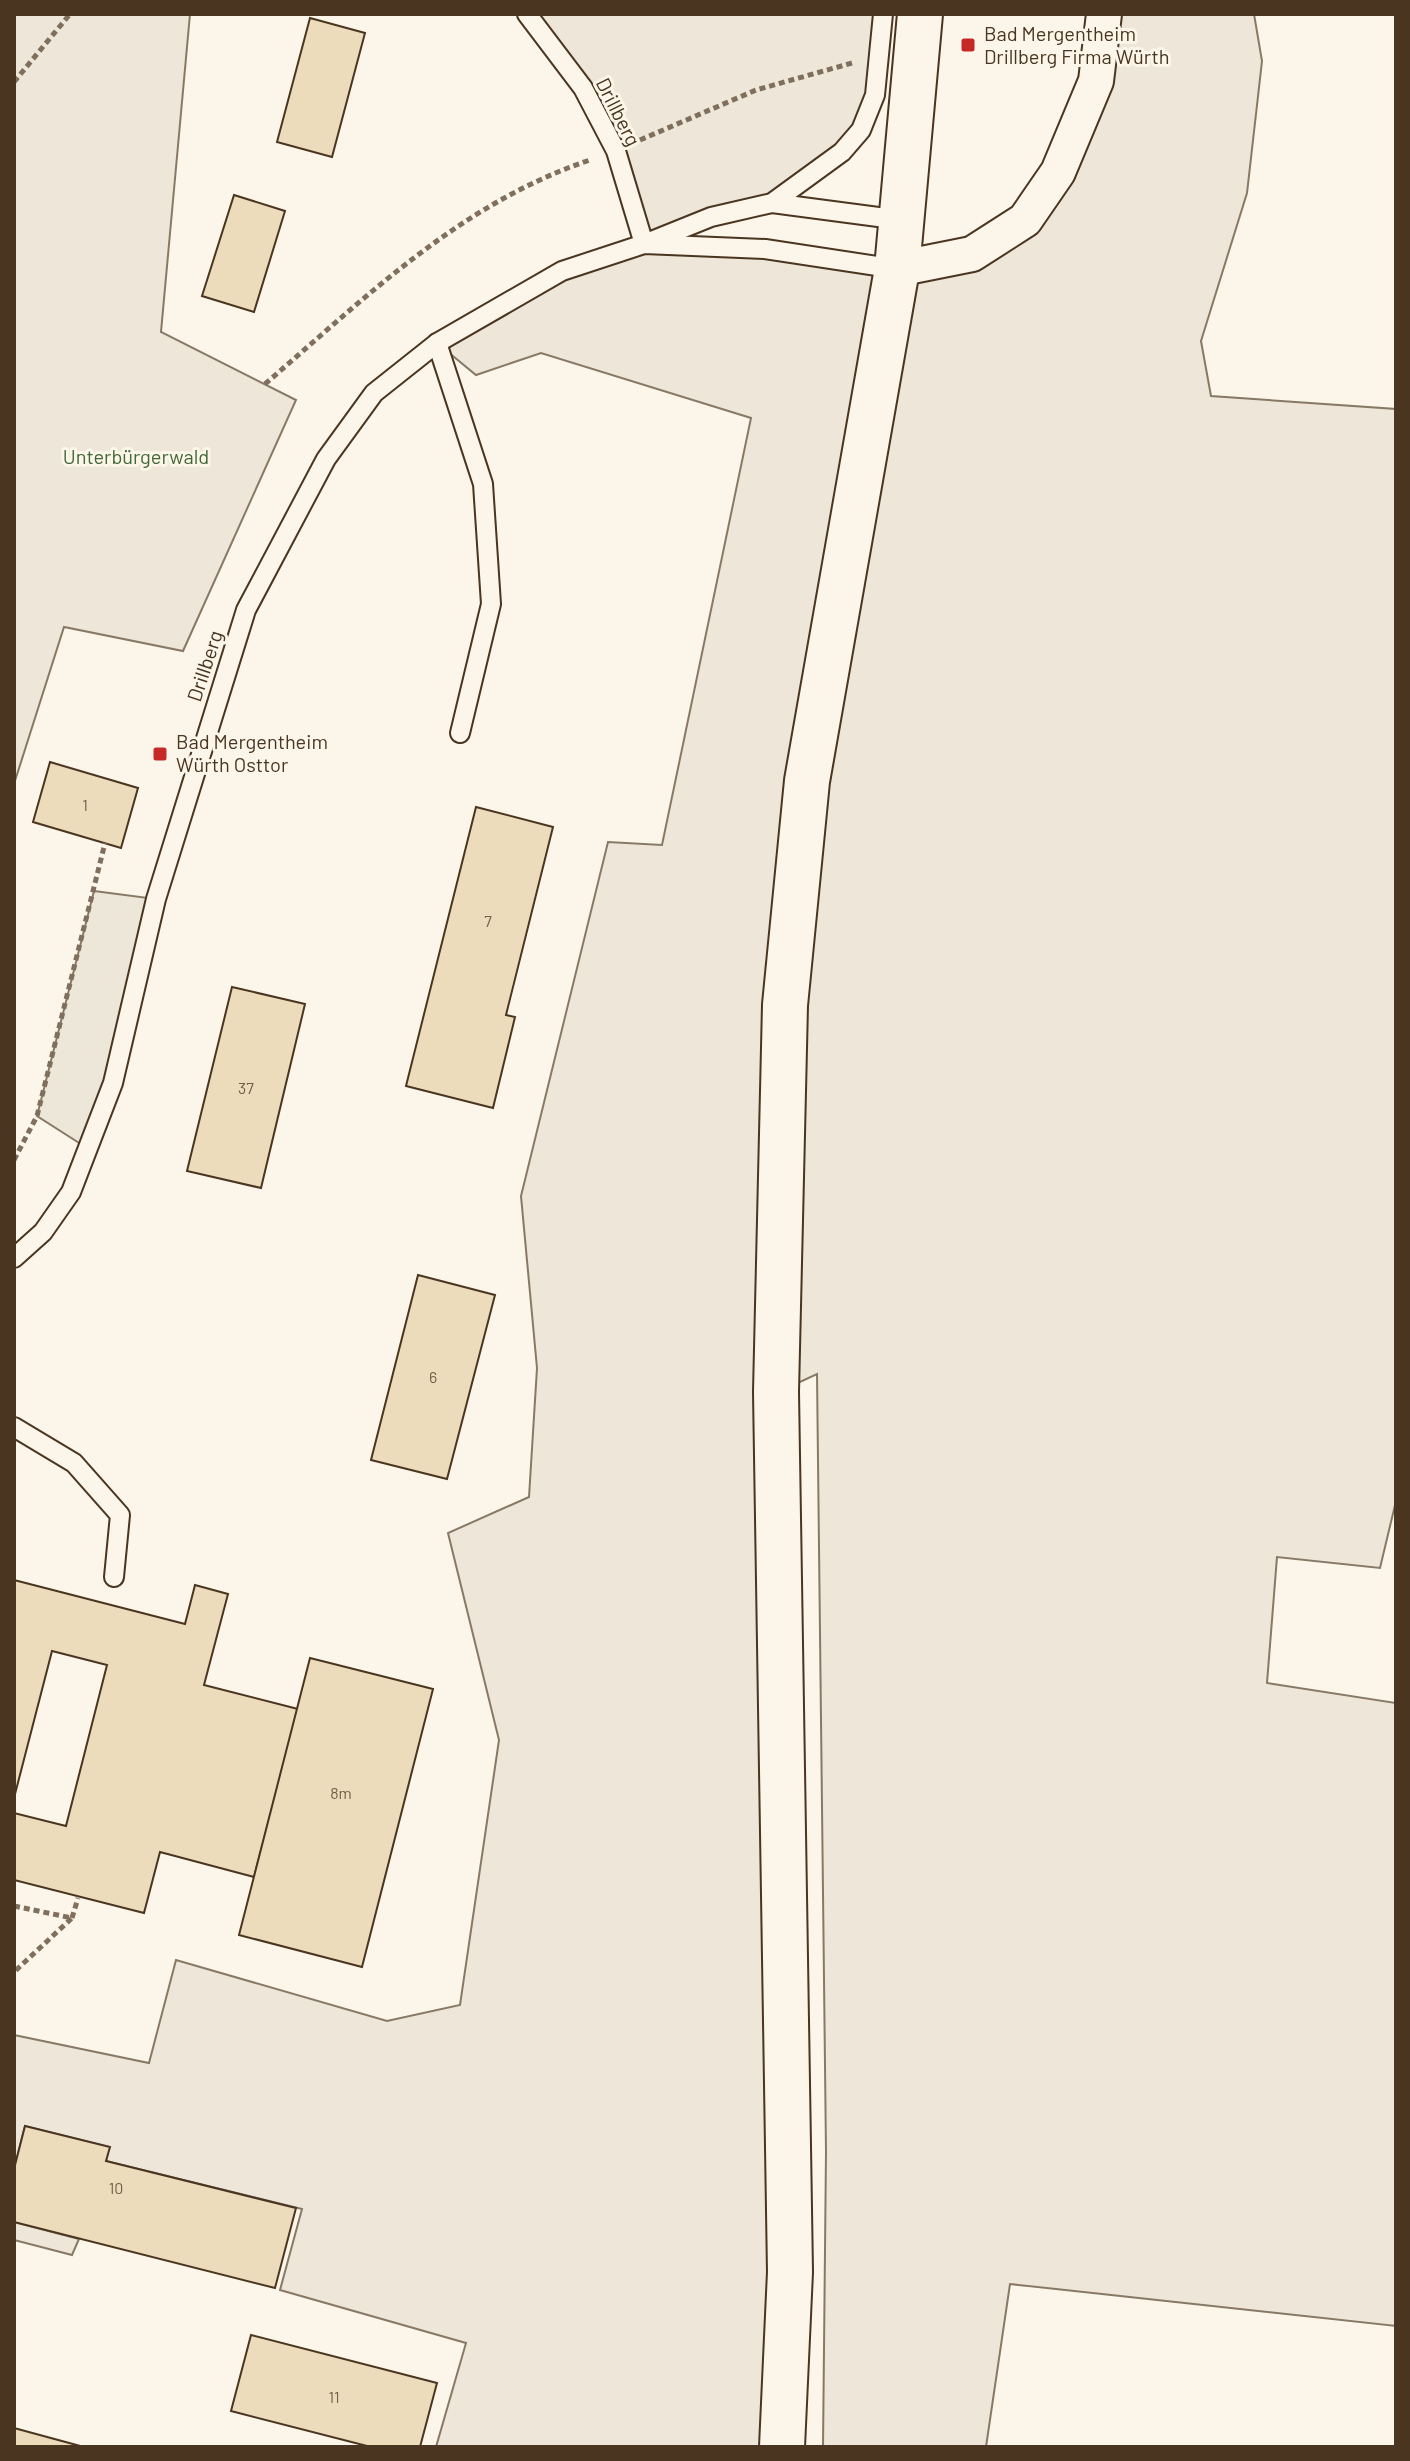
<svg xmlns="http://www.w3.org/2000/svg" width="1410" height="2461" font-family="Barlow,sans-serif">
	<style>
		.green { fill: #ede6d9; stroke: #887966; stroke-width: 2 }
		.parking { fill: #ede7d9; stroke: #887966; stroke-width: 2 }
		.building { fill: #ecdcbc; stroke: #4a3520; stroke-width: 2 }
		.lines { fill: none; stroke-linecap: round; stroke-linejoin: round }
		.lane-casing { stroke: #4a3520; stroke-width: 22 }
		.street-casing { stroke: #4a3520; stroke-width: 38 }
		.secondary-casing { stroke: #4a3520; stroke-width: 48 }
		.path { stroke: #7f6f5c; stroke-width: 5; stroke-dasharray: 6 4; stroke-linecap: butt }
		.lane { stroke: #fbf6e9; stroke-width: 18 }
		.street { stroke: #fbf6e9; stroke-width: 34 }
		.secondary { stroke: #fbf6e9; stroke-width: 44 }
		.poi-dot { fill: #c62828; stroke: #fbf6e9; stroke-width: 3 }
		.labels { text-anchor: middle; stroke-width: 6; stroke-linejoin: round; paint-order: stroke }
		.number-label { font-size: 16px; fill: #725f47 }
		.poi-label { font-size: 20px; fill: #4a3520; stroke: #fbf6e9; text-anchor: start }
		.street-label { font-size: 20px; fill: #4a3520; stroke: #fbf6e9 }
		.park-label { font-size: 20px; fill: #436837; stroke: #fbf6e9 }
	</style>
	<rect width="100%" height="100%" fill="#fbf6e9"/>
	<g class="green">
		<polygon points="14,14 190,14 161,332 296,400 183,651 64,627 14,784"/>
		<polygon points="527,14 883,14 861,130 772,203 647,243 897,269 1025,220 1104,14 1254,14 1262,61 1247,193 1201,341 1211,396 1396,409 1396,1501 1380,1568 1277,1557 1267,1683 1396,1703 1396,2326 1010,2284 986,2447 823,2447 826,2152 817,1374 776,1393 782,2447 436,2447 466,2343 280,2290 302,2209 106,2161 109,2147 25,2126 14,2169 14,2035 149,2063 176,1960 387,2021 460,2005 499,1740 448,1533 529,1497 537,1368 521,1196 608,842 662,845 751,418 541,353 476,375 437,343 562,271 644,244 616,151"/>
		<polygon points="14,2222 79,2239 72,2255 14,2240"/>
	</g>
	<polygon class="parking" points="94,891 156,899 87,1148 37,1116"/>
	<g class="building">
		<polygon points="310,18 365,33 332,157 277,142"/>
		<polygon points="234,195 285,211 254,312 202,296"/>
		<polygon points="50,762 138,788 121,848 33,822"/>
		<polygon points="476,807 553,827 506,1015 515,1017 493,1108 406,1086"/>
		<polygon points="232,987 305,1004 261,1188 187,1171"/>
		<polygon points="418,1275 495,1295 447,1479 371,1460"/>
		<polygon points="14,1580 185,1624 195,1585 228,1594 204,1685 298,1709 254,1877 160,1852 144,1913 14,1880 14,1813 66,1826 107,1665 52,1651 14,1798"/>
		<polygon points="310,1658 433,1689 362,1967 239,1935"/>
		<polygon points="25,2126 110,2147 106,2161 296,2208 275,2288 14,2222 14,2169"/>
		<polygon points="251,2335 437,2383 420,2447 371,2447 231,2411"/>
		<polygon points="14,2428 84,2447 14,2447"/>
	</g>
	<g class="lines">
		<defs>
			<g id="lane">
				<polyline points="527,14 583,88 616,151 644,244 711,217 772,203 842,152 861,130 875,95 883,14"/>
				<polyline points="772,203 901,220"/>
				<polyline points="437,343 483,484 491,604 460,733"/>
				<polyline points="14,1258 43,1232 71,1192 113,1083 156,899 246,610 326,459 374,393 437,343 562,271 644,244 765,249 897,269"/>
				<polyline points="14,1427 74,1463 120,1515 114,1577"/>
			</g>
			<polyline id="street" points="897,269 972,254 1025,220 1058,172 1096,81 1104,14"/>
			<polyline id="secondary" points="782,2447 790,2272 776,1392 785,1005 807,781 897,269 920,14"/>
		</defs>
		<use href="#lane" class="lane-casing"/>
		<use href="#street" class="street-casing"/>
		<use href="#secondary" class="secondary-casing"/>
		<g class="path">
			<polyline points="14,82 70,14"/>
			<polyline points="640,140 756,90 852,63"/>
			<path d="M265 384C365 298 461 203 590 160"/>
			<polyline points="14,1160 37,1116 105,843"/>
			<polyline points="14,1906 72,1918 14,1972"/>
			<polyline points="72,1918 78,1898"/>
		</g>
		<use href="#lane" class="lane"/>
		<use href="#street" class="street"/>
		<use href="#secondary" class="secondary"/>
	</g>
	<g class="poi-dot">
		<rect x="960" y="37" width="16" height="16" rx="4"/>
		<rect x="152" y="746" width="16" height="16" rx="4"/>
	</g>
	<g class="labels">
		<g class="number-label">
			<text x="85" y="811">1</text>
			<text x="488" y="927">7</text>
			<text x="246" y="1094">37</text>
			<text x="433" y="1383">6</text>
			<text x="341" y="1799">8m</text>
			<text x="116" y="2194">10</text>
			<text x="334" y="2403">11</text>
		</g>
		<g class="poi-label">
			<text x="984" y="41">Bad Mergentheim<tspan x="984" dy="23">Drillberg Firma Würth</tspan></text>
			<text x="176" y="749">Bad Mergentheim<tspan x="176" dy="23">Würth Osttor</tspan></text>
		</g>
		<g class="street-label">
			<text transform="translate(618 112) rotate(63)" y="7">Drillberg</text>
			<text transform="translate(205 666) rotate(-72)" y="7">Drillberg</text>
		</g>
		<g class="park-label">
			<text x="136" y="464">Unterbürgerwald</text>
		</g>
	</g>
	<rect width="1410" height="2461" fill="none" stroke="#4a3520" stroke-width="32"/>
</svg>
